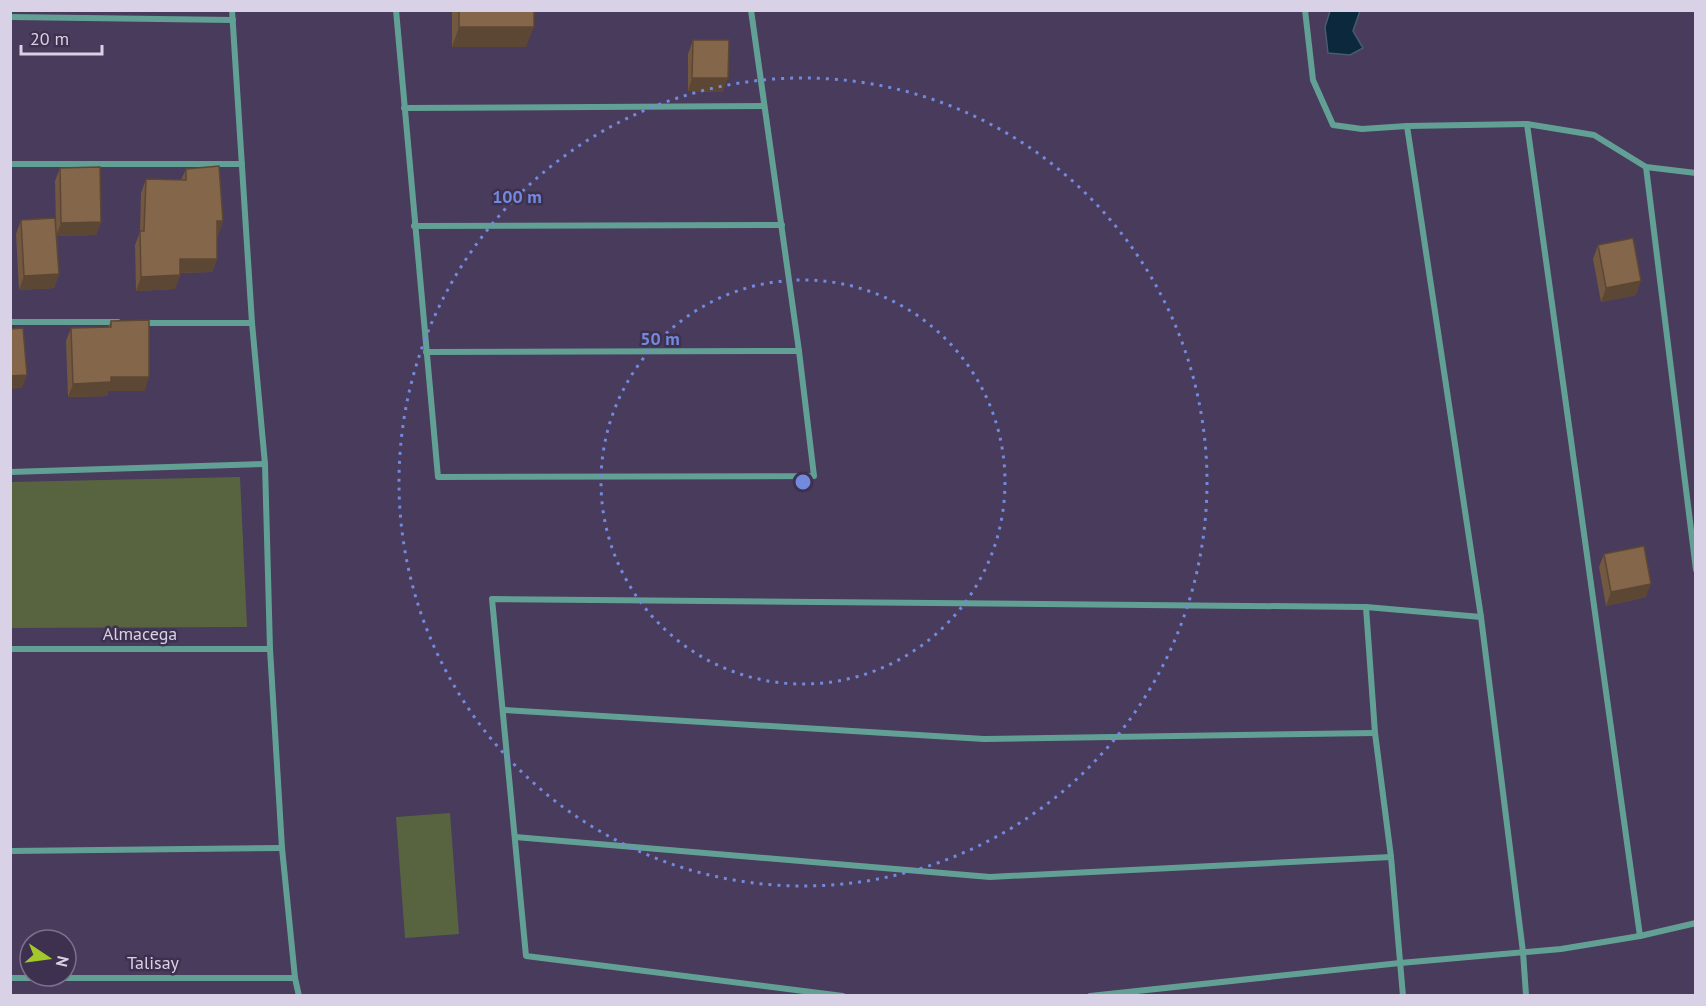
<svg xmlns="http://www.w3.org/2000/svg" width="1706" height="1006" font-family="'PT Sans',sans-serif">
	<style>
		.green { fill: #586440 }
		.water { fill: #0b283d; stroke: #495b6f; stroke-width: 1.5 }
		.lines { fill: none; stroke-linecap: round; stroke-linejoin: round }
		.street { stroke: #62a096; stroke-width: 6 }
		.wall { fill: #725840 }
		.shaded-wall { fill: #5c4734 }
		.building { fill: #84664b; stroke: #5c4734; stroke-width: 1.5 }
		.ring { fill: none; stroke: #7289de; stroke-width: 3; stroke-dasharray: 3 6 }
		.labels { text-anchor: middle; stroke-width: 5; stroke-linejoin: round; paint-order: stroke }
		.street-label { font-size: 18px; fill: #d9d1e5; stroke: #3e3150 }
		.centre { fill: #7289de; stroke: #3e3150; stroke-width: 3 }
		.ring-label { font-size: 18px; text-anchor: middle; font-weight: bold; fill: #7289de; stroke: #3e3150; stroke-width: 5; stroke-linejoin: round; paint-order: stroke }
	</style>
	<rect width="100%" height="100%" fill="#483b5b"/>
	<g class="green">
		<polygon points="240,477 247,627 11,628 11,482"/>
		<polygon points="450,813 459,934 405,938 396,817"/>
	</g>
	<polygon class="water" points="1330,11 1360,11 1353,31 1363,48 1350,55 1328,53 1325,27"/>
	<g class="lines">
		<g class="street">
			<polyline points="232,10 252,323 265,464 270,649 282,848 295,978 299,996"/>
			<polyline points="396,10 438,477 814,476 799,351 751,10"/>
			<polyline points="1305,10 1313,80 1333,125 1362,129 1407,126 1527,124 1594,135 1646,167 1696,173"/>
			<polyline points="10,17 233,20"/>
			<polyline points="404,108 764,106"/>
			<polyline points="1527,124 1640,936"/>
			<polyline points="1407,126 1481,617 1523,952 1526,995"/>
			<polyline points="10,164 242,164"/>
			<polyline points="1646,167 1696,570"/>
			<polyline points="414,226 782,225"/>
			<polyline points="10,322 118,322"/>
			<polyline points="143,323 252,323"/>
			<polyline points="426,352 799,351"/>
			<polyline points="10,472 265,464"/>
			<polyline points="1366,607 1375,733 1391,857 1403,996"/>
			<polyline points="10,649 270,649"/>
			<polyline points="504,710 984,739 1375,733"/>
			<polyline points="515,837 990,877 1391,857"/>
			<polyline points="10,851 282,848"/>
			<polyline points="10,978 295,978"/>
			<polyline points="843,996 526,956 492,599 1366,607 1481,617"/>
			<polyline points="1090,996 1400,963 1561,949 1640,936 1696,923"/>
		</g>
	</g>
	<g class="wall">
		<polygon points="452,10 534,10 526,47 452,47"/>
		<polygon points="693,40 723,92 688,91 688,54"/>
		<polygon points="60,168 101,222 96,235 57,236 59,274 54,288 19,290 16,234 21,220 56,228 55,181"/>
		<polygon points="186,169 223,221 218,235 217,235 217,259 212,272 180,273 180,275 175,289 136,291 135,245 140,232 141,193 146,179 181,180"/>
		<polygon points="1598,245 1636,295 1601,302 1593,259"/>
		<polygon points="111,321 145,391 108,391 107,396 68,397 66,341 71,328 108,327"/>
		<polygon points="1604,554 1646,597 1606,606 1599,567"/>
	</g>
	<g class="shaded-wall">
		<polygon points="459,27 534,27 526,47 452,47"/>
		<polygon points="692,78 728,78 723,92 688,91"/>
		<polygon points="217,221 223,221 218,235 212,235"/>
		<polygon points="101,222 96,235 56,236 61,223"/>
		<polygon points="180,259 217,259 212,272 175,273"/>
		<polygon points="59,274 54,288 19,290 24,276"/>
		<polygon points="180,275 175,289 136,291 141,277"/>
		<polygon points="1641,281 1636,295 1601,302 1606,288"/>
		<polygon points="27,375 22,388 10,389 10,376"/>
		<polygon points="111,377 149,377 145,391 108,391 107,396 68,397 73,384"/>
		<polygon points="1651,584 1646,597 1606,606 1611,592"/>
	</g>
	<g class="building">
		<rect x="459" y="10" width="75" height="17"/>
		<polygon points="693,40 729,40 728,78 692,78"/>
		<polygon points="219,166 223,221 217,221 217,259 180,259 180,275 141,277 140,231 144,231 146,179 186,180 186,169"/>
		<polygon points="100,167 101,222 61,223 60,168"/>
		<polygon points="55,218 59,274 24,276 21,220"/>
		<polygon points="1633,238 1641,281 1606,288 1598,245"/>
		<polygon points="149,320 149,377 111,377 111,382 73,384 71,328 111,327 111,321"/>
		<polygon points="23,328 27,375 10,376 10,329"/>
		<polygon points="1644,546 1651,584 1611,592 1604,554"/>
	</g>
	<g class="ring">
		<circle cx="803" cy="482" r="202"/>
		<circle cx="803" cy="482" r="404"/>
	</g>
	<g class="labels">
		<g class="street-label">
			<text x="140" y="640">Almacega</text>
			<text x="153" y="969">Talisay</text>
		</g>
	</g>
	<circle cx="803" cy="482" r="9" class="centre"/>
	<g class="ring-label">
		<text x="517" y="203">100 m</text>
		<text x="660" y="345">50 m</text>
	</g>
	<rect width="1706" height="1006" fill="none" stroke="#d9d1e5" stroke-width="24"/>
	<g transform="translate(48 958) rotate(103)"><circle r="28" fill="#3e3150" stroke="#7c718c" stroke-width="1.5"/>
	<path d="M0-4.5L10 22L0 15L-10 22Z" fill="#a2c929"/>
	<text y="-9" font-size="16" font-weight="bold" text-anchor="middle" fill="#d9d1e5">N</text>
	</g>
	<path d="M21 45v9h81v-9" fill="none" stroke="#d9d1e5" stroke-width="3"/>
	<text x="30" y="45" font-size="18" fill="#d9d1e5" stroke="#3e3150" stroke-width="4.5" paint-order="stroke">20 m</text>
</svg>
